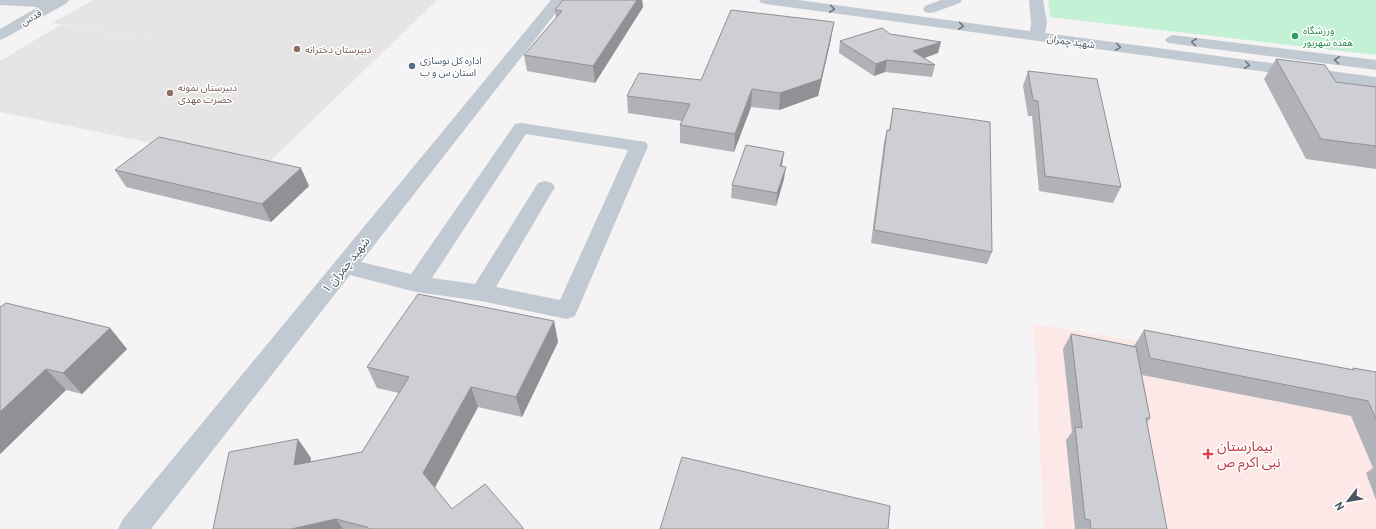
<svg xmlns="http://www.w3.org/2000/svg" width="1376" height="529" font-family="Barlow,'Noto Sans Arabic',sans-serif">
	<style>
		.education { fill: #e6e4e5 }
		.medical { fill: #fce8e6 }
		.green { fill: #c3f1d5 }
		.lines { fill: none; stroke-linecap: round; stroke-linejoin: round }
		.minor { fill: #c1cad2; fill-rule: evenodd }
		.wall { fill: #b0b2b7 }
		.shaded-wall { fill: #909195 }
		.building { fill: #cdcfd5; stroke: #909195 }
		.oneway { stroke: #6e7983 }
		.leisure-dot { fill: #2e9e5b; stroke: #fff; stroke-width: 1.5 }
		.education-dot { fill: #8d6e63; stroke: #fff; stroke-width: 1.5 }
		.service-dot { fill: #5c6f8a; stroke: #fff; stroke-width: 1.5 }
		.health-dot { fill: #e0444e; stroke: #fff; stroke-width: 1.5 }
		.labels { text-anchor: middle; stroke-width: 3; stroke-linejoin: round; paint-order: stroke }
		.far-street-label { font-size: 10px; fill: #4a5661; stroke: #fff }
		.far-leisure-label { font-size: 10px; fill: #27864d; stroke: #fff; text-anchor: start }
		.far-education-label { font-size: 10px; fill: #785e54; stroke: #fff; text-anchor: start }
		.far-service-label { font-size: 10px; fill: #4e5e75; stroke: #fff; text-anchor: start }
		.street-label { font-size: 12px; fill: #4a5661; stroke: #fff }
		.near-health-label { font-size: 14px; fill: #be3a42; stroke: #fff; text-anchor: start }
	</style>
	<rect width="100%" height="100%" fill="#f5f3f3"/>
	<polygon class="education" points="93,0 437,0 265,166 0,112 0,61 60,25 149,40 52,23"/>
	<polygon class="medical" points="1034,324 1376,380 1376,529 1044,529"/>
	<polygon class="green" points="1048,0 1376,0 1376,55 1050,17"/>
	<g class="lines">
		<g class="minor">
			<polygon points="0,0 69,0 67,3 5,38 0,40 0,29 38,7 0,5"/>
			<path d="M551 0H566L361 262 411 274 515 124 521 123 646 142 648 146 575 316 567 319 481 301 416 292 350 275 151 529H118L123 519ZM526 134 628 150 560 300 496 287 555 187 552 183 545 181 538 183 475 284 432 278Z"/>
			<polygon points="759,0 798,0 1030,31 1031,23 1029,0 1043,0 1047,23 1045,33 1376,77 1376,87 766,4 761,3"/>
			<polygon points="941,0 962,0 960,3 935,12 930,13 925,12 923,9 925,6"/>
			<polygon points="1173,35 1376,60 1376,70 1168,43 1165,40 1168,37"/>
		</g>
	</g>
	<g class="wall">
		<polygon points="563,0 642,0 643,7 595,83 527,71 524,55 556,18 555,10"/>
		<polygon points="890,34 938,53 924,58 935,65 932,77 885,72 874,76 839,53 840,41"/>
		<polygon points="831,39 818,96 779,110 751,107 734,152 680,143 680,125 682,121 628,113 627,96 701,80"/>
		<polygon points="1276,59 1336,82 1376,87 1376,169 1306,159 1264,79"/>
		<polygon points="1028,71 1121,187 1113,203 1039,191 1032,116 1028,116 1023,86"/>
		<polygon points="893,108 992,252 987,264 871,243 884,142 887,130 889,130"/>
		<polygon points="784,152 782,166 784,179 776,206 731,198 732,185"/>
		<polygon points="115,170 309,186 271,222 126,187"/>
		<polygon points="0,307 110,328 127,349 82,394 66,390 0,454"/>
		<polygon points="554,321 558,342 522,417 478,407 435,488 452,509 524,529 213,529 311,458 311,462 362,452 399,393 377,388 367,367"/>
		<polygon points="1144,330 1352,370 1353,368 1376,372 1376,500 1366,473 1373,468 1351,416 1142,375 1150,418 1147,423 1167,529 1075,529 1066,440 1072,432 1063,349 1071,334 1134,346"/>
	</g>
	<g class="shaded-wall">
		<polygon points="637,0 642,0 643,7 595,83 593,66"/>
		<polygon points="834,22 831,39 818,96 779,110 780,93"/>
		<polygon points="941,42 938,53 910,63 913,51"/>
		<polygon points="887,60 885,72 874,76 876,64"/>
		<polygon points="752,89 751,107 734,152 735,134"/>
		<polygon points="784,152 782,164 778,178 780,166"/>
		<polygon points="786,167 784,179 776,206 777,193"/>
		<polygon points="301,168 309,186 271,222 262,204"/>
		<polygon points="554,321 558,342 522,417 516,397"/>
		<polygon points="110,328 127,349 82,394 63,373"/>
		<polygon points="46,369 66,390 0,454 0,412"/>
		<polygon points="471,387 478,407 432,492 423,473"/>
		<polygon points="298,439 311,458 308,484 294,465"/>
		<polygon points="336,519 343,529 291,529"/>
	</g>
	<g class="building">
		<polygon points="563,0 637,0 593,66 524,55 562,11 555,10"/>
		<polygon points="731,10 834,22 821,79 780,93 752,89 735,134 680,125 690,104 627,96 639,73 701,80"/>
		<polygon points="882,28 890,34 941,42 913,51 935,65 887,60 876,64 840,41"/>
		<polygon points="1276,59 1325,65 1336,82 1376,87 1376,146 1321,139"/>
		<polygon points="1028,71 1097,79 1121,187 1045,176 1038,101 1033,100"/>
		<polygon points="893,108 990,122 992,252 874,230 887,130 890,130"/>
		<polygon points="159,137 301,168 262,204 115,170"/>
		<polygon points="746,145 784,152 780,166 786,167 777,193 732,185"/>
		<polygon points="418,294 554,321 516,397 471,387 423,473 452,509 485,484 524,529 369,529 367,527 336,519 291,529 213,529 229,452 298,439 294,465 362,452 409,377 367,367"/>
		<polygon points="6,303 110,328 63,373 46,369 0,412 0,307"/>
		<polygon points="1144,330 1354,370 1353,368 1376,372 1376,419 1368,401 1150,358"/>
		<polygon points="1071,334 1136,347 1150,418 1146,418 1167,529 1091,529 1090,520 1085,519 1075,427 1082,428"/>
		<polygon points="682,457 890,506 888,529 660,529"/>
	</g>
	<defs><path id="oneway-chevron" d="M-2-3.5L2.5 0L-2 3.5" fill="none" stroke-width="1.6" stroke-linecap="round" stroke-linejoin="round"/></defs>
	<g class="oneway">
		<use href="#oneway-chevron" transform="translate(832 9) rotate(8)"/>
		<use href="#oneway-chevron" transform="translate(961 26) rotate(8)"/>
		<use href="#oneway-chevron" transform="translate(1194 42) rotate(-173)"/>
		<use href="#oneway-chevron" transform="translate(1118 47) rotate(8)"/>
		<use href="#oneway-chevron" transform="translate(1337 60) rotate(-173)"/>
		<use href="#oneway-chevron" transform="translate(1247 65) rotate(8)"/>
	</g>
	<circle class="leisure-dot" cx="1295" cy="36" r="4"/>
	<g class="education-dot">
		<circle cx="297" cy="49" r="4"/>
		<circle cx="170" cy="93" r="4"/>
	</g>
	<circle class="service-dot" cx="412" cy="66" r="4"/>
	<path class="health-dot" d="M1206 448h4v4h4v4h-4v4h-4v-4h-4v-4h4z"/>
	<g class="labels">
		<g class="far-street-label">
			<text transform="translate(31 17) rotate(-29)" y="4">قدس</text>
			<text transform="translate(1071 41) rotate(8)" y="4">شهید چمران</text>
		</g>
		<g class="far-leisure-label">
			<text x="1303" y="34">ورزشگاه<tspan x="1303" dy="12">هفده شهریور</tspan></text>
		</g>
		<g class="far-education-label">
			<text x="305" y="53">دبیرستان دخترانه</text>
			<text x="178" y="91">دبیرستان نمونه<tspan x="178" dy="12">حضرت مهدی</tspan></text>
		</g>
		<g class="far-service-label">
			<text x="420" y="64">اداره کل نوسازی<tspan x="420" dy="12">استان س و ب</tspan></text>
		</g>
		<g class="street-label">
			<text transform="translate(346 265) rotate(-51)" y="4">شهید چمران ۱</text>
		</g>
		<g class="near-health-label">
			<text x="1217" y="451">بیمارستان<tspan x="1217" dy="16">نبی اکرم ص</tspan></text>
		</g>
	</g>
	<g transform="translate(1348 501) rotate(239)" stroke="#ffffff" stroke-width="3" paint-order="stroke">
	<path d="M0-3L7 15L0 10L-7 15Z" fill="#4a5661"/>
	<text y="-6" font-size="11" font-weight="bold" text-anchor="middle" fill="#4a5661">N</text>
	</g>
</svg>
